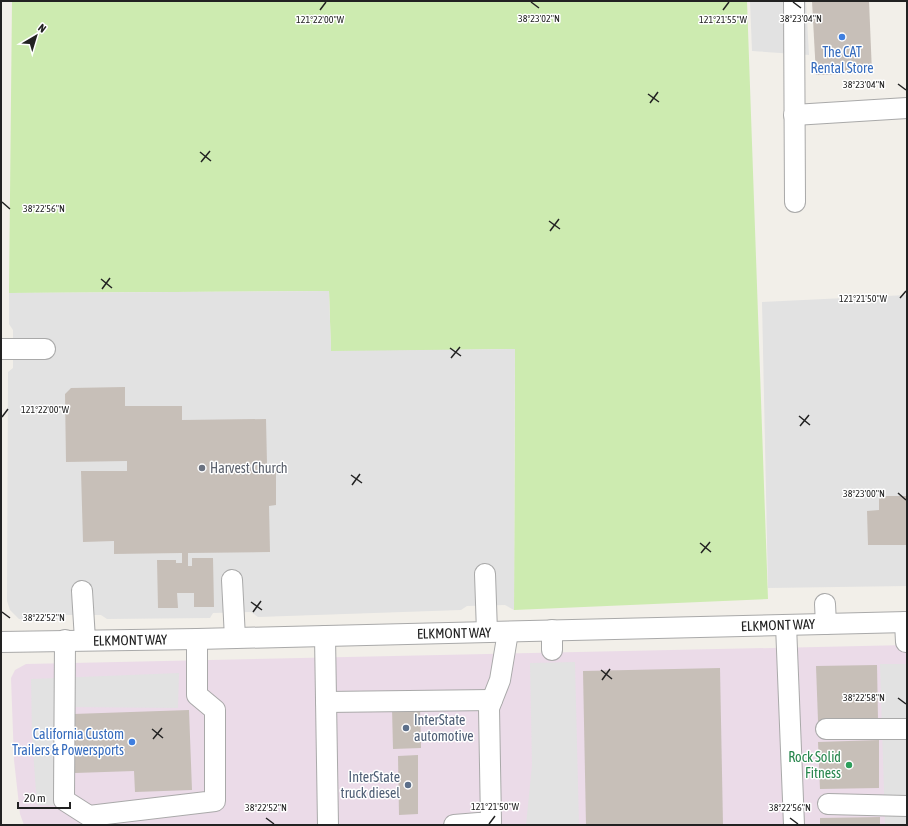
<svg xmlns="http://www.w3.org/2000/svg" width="908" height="826" font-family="'Asap Condensed',sans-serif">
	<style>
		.industrial { fill: #ebdbe8 }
		.grass { fill: #cdebb0 }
		.parking { fill: #e2e2e2 }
		.building { fill: #c7bfb8 }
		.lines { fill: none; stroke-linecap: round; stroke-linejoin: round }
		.minor-casing { stroke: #a9a9a9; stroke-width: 22 }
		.minor { stroke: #fff; stroke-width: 20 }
		.ticks { fill: none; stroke: #222; stroke-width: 1.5 }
		.shop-dot { fill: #3f7fe0; stroke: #fff; stroke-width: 1.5 }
		.worship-dot { fill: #6b7280; stroke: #fff; stroke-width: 1.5 }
		.service-dot { fill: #5c6f8a; stroke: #fff; stroke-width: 1.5 }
		.leisure-dot { fill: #2e9e5b; stroke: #fff; stroke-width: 1.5 }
		.labels { text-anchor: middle; stroke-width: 3; stroke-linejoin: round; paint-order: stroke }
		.shop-label { font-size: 14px; fill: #366cbe; stroke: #fff }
		.worship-label { font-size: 14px; fill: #5b616d; stroke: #fff; text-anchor: start }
		.street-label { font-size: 14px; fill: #222; stroke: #fff }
		.service-label { font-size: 14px; fill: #4e5e75; stroke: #fff; text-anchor: start }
		.leisure-label { font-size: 14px; fill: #27864d; stroke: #fff; text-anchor: end }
		.ticks-label { font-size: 10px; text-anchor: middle; fill: #222; stroke: #fff; stroke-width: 3; stroke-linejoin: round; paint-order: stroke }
	</style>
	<rect width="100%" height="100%" fill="#f2efe9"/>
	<polygon class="industrial" points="907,645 907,825 24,825 20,814 14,760 11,678 15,670 26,664"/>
	<polygon class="grass" points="12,1 747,1 768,599 514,610 515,349 331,352 329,291 9,293"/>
	<g class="parking">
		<polygon points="750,1 806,1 809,55 752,51"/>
		<polygon points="329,291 331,351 515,349 514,610 505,605 467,606 461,610 258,617 251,612 213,613 210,618 107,619 101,615 66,615 60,619 29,621 19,619 10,610 7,601 8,372 13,368 13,330 9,324 9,293"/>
		<polygon points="907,295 907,586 768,588 762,302"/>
		<polygon points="575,662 579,825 526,825 532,765 530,663"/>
		<polygon points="880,664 907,664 907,825 885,825"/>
		<polygon points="179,673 178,708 69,707 64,806 37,805 32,737 31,679"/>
	</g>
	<g class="building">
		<polygon points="812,1 869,1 872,73 816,75"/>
		<polygon points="125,387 125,406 182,406 182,420 266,419 267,464 276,464 276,505 269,506 270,552 188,553 188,566 192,566 192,558 213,558 214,607 194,607 194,593 177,593 178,608 158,608 157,560 176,560 176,563 182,563 182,553 114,554 114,541 83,542 81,471 127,471 127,461 66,462 65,394 71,388"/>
		<polygon points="879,496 907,496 907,545 868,545 867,511 879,510"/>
		<polygon points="877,665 878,720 818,721 816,666"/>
		<polygon points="720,668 723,825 586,825 583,671"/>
		<polygon points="392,708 420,708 421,748 393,749"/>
		<polygon points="189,710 192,790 135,792 134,771 75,773 73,714"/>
		<polygon points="879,740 879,788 820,789 818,742"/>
		<polygon points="418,755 418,814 399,815 398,756"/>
		<polygon points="880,817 880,825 820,825 820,818"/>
	</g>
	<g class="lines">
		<defs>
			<g id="minor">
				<polyline points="794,1 795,202"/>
				<polyline points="794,115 907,108"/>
				<polyline points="1,349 45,349"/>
				<polyline points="485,574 487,632"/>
				<polyline points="232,580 235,638"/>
				<polyline points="82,591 85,640"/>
				<polyline points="825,604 826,624"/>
				<polyline points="905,622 906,642"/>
				<polyline points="786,625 794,825"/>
				<polyline points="325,636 328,825"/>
				<polyline points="65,640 64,800 89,816 215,801 215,710 197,695 197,639"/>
				<polyline points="1,642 197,639 907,622"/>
				<polyline points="552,650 552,630"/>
				<polyline points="326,702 492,700"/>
				<polyline points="826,729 907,729"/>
				<polyline points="828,804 907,806"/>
				<polyline points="454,825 491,822 489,708 500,680 508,632"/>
			</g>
		</defs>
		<use href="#minor" class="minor-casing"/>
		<use href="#minor" class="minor"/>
	</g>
	<path class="ticks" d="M531 2 539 8M793 2 801 8M320 10 326 2M723 10 729 2M898 84 906 90M648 94 659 102M650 103 658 92M200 152 211 161M201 162 210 151M2 202 10 209M549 221 560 229M550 231 559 219M101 279 112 288M102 289 110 278M900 298 906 291M450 348 461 356M451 358 460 347M799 416 810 425M2 417 8 409M800 426 809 415M351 475 362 483M352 485 360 474M898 493 906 500M700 543 711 552M701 553 710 542M251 602 262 610M2 612 10 618M253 612 261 601M601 670 612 679M602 680 610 669M898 698 906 704M152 729 163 738M153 739 162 728M266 818 274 824M790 818 798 824M489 824 495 816"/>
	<g class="shop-dot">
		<circle cx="842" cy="37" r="4"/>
		<circle cx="132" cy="742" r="4"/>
	</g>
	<circle class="worship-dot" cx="202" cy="468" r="4"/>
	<g class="service-dot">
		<circle cx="406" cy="728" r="4"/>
		<circle cx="408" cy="785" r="4"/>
	</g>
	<circle class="leisure-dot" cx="849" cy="765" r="4"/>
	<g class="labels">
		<g class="shop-label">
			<text x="842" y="57">The CAT<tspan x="842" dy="16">Rental Store</tspan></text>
			<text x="124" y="739" text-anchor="end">California Custom<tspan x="124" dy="16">Trailers &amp; Powersports</tspan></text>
		</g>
		<g class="worship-label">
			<text x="210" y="473">Harvest Church</text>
		</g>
		<g class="street-label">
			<text transform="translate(778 625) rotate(-2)" y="5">ELKMONT WAY</text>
			<text transform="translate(454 633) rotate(-1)" y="5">ELKMONT WAY</text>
			<text transform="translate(130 640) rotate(-1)" y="5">ELKMONT WAY</text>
		</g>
		<g class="service-label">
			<text x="414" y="725">InterState<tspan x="414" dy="16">automotive</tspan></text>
			<text x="400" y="782" text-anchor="end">InterState<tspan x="400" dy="16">truck diesel</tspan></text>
		</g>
		<g class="leisure-label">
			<text x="841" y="762">Rock Solid<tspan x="841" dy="16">Fitness</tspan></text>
		</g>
	</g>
	<g class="ticks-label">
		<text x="539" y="22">38°23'02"N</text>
		<text x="801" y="22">38°23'04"N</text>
		<text x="320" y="23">121°22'00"W</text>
		<text x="723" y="23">121°21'55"W</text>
		<text x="864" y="88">38°23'04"N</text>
		<text x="44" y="212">38°22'56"N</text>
		<text x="863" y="302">121°21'50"W</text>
		<text x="45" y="413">121°22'00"W</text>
		<text x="864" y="497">38°23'00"N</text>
		<text x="44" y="621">38°22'52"N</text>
		<text x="864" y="701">38°22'58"N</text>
		<text x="495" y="810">121°21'50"W</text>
		<text x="266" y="811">38°22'52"N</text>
		<text x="790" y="811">38°22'56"N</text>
	</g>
	<rect width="908" height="826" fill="none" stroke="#222222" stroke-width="4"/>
	<g transform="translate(36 36) rotate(38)" stroke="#ffffff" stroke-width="3" paint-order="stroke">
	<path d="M0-3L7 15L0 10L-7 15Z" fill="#222222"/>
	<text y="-6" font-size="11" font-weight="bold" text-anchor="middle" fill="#222222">N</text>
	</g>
	<path d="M18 802v6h52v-6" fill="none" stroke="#222222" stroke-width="2"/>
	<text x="24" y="802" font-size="12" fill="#222222" stroke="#ffffff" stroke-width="3" paint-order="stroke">20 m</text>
</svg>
